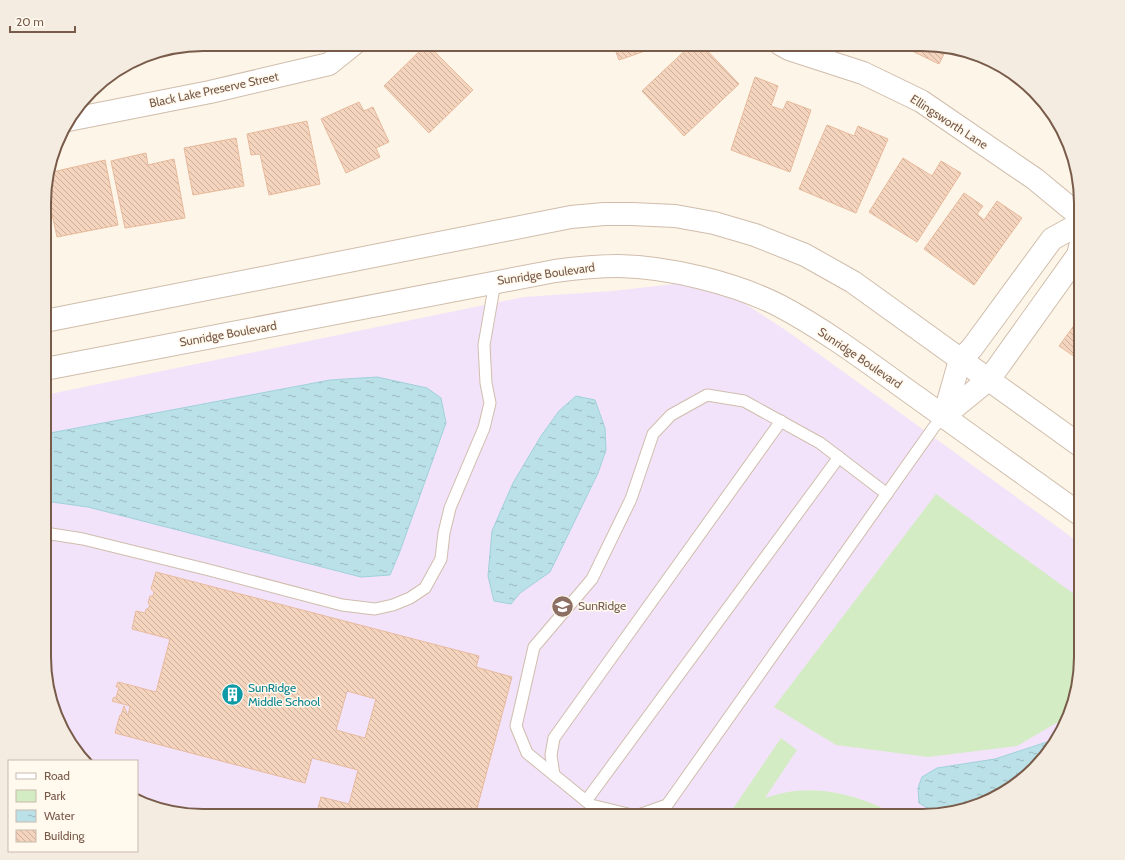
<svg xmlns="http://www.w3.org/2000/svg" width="1125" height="860" font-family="Cabin,sans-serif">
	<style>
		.education { fill: #f2e3fa }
		.green { fill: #d4ecc4 }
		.water { fill: url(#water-ripples); stroke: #a0d1db }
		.building { fill: url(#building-back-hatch); stroke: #e8ba9d; fill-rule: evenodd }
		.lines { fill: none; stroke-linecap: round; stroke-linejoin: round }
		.lane-casing { stroke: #d0bdac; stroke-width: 13 }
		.street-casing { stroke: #d0bdac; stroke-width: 24 }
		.lane { stroke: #fff; stroke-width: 11 }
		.street { stroke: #fff; stroke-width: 22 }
		.labels { text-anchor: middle; stroke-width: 3; stroke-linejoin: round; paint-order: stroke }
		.street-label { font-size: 12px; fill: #795b4a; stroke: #fff9ee }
		.education-label { font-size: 12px; fill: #785e54; stroke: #fff9ee; text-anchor: start }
		.culture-label { font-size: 12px; fill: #0d838f; stroke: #fff9ee; text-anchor: start }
		.rim { fill: none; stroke: #795b4a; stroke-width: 2 }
	</style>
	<defs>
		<pattern id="water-ripples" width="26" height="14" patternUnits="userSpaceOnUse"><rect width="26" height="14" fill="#bae1e8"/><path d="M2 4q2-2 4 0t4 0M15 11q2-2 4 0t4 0" fill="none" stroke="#9cb9be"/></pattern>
		<pattern id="building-back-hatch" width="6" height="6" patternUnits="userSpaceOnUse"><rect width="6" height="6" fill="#f4d4bd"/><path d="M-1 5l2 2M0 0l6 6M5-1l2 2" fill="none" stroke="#caaf9c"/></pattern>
	</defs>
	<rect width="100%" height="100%" fill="#fdf5e7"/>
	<polygon class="education" points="709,280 787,331 1081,544 1081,668 1069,718 1042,762 992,800 922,816 192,816 142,804 137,801 137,761 86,761 60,728 44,668 45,395 524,297 613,291"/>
	<g class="green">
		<polygon points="936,494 1081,599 1081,668 1070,715 1017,746 928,757 836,745 774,707"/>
		<path d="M781 738 797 750 765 798C775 795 785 792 795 791 830 787 868 799 898 816H844L806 810 791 812 774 816H728Z"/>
	</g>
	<g class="water">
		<polygon points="377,377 427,388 441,398 446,423 400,551 390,575 361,577 88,507 45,501 45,434 330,380"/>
		<polygon points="576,396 595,400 605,428 606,450 598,473 550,572 520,593 511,604 494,601 488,576 492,531 513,483 541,436 559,411"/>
		<polygon points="1059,735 1042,762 992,800 936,813 919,803 918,788 922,777 937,768 995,759 1050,741"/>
	</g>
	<g class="building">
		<polygon points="427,44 473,90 429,133 384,86"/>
		<polygon points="613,44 665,44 619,60"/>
		<polygon points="692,44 701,44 739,84 684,136 642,91"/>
		<polygon points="910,44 933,44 947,48 939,64 908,49"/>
		<polygon points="755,77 778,86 771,106 783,110 787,101 811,110 790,172 731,150"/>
		<polygon points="359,102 364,111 373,107 389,142 376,148 380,157 346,173 321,119"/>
		<polygon points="307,121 320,184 269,195 260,154 251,155 247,134"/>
		<polygon points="827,125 854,136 858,126 888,139 856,213 799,189"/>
		<polygon points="236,138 244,186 193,195 184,148"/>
		<polygon points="146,153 148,165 174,159 185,218 125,228 111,161"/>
		<polygon points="903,158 932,176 941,161 961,173 917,242 869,212"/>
		<polygon points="105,160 118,225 57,237 45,182 48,173"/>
		<polygon points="964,193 983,206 977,214 984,220 997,201 1022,218 974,285 924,249"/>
		<polygon points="45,220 50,244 45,245"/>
		<polygon points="1081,316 1081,361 1059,346"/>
		<path d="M156 572 479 656 476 667 512 677 475 816H316L321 797 349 804 358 770 312 758 305 783 115 733 120 715H121L124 706 128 716 130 706 112 701 114 697 116 698 119 687H116L118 682 156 692 170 639 132 629 136 611 145 613 146 609H148L150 605 148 603 150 596H153L154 592 151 589ZM347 691 376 699 365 738 336 730Z"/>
		<polygon points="44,633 50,656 44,656"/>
	</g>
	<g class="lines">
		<defs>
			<g id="lane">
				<polyline points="45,533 83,539 209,570 342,605 375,609 393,605 410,598 425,588 441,559 444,533 450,508 484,428 490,403 486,383 484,345 495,282"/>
				<polyline points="554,775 551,755 554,738 781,421"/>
				<polyline points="586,801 839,457"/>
				<polyline points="636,816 591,805 527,753 516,726 534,647 592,579 631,499 653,434 671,415 707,395 744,401 820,443 887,494"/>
				<polyline points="636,816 667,805 934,427 944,416"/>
			</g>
			<g id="street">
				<polyline points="780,44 789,49 863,73 921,101 1035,179 1081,217"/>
				<polyline points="68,120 210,92 329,64 354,44"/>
				<polyline points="45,321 571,217 604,214 632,214 675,216 714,223 755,235 805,255 853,282 1081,446"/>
				<path d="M45 369 555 271C577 268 598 266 619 266 669 267 735 283 780 306 829 332 873 366 918 398 972 437 1027 476 1081 515"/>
				<polyline points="944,416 960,360 972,348 1052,239 1081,223"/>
				<polyline points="944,416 988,380 998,367 1078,255 1081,243"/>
			</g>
		</defs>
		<use href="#lane" class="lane-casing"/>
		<use href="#street" class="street-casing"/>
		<use href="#lane" class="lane"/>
		<use href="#street" class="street"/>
	</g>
	<defs>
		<symbol id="school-disc" viewBox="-11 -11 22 22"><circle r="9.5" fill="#8d6e63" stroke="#fff9ee"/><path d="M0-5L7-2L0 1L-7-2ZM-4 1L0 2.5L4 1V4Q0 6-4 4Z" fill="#fff"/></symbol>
		<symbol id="building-disc" viewBox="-11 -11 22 22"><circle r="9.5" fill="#0f9aa8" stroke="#fff9ee"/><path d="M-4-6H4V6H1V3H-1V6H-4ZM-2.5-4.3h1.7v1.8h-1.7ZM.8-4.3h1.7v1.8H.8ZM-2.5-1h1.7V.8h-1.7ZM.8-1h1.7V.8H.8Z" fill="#fff"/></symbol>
	</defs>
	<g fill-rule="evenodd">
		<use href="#school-disc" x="550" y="594" width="25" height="25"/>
		<use href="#building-disc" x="220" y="682" width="25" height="25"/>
	</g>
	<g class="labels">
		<g class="street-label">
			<text transform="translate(214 90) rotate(-12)" y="4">Black Lake Preserve Street</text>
			<text transform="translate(949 122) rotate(33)" y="4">Ellingsworth Lane</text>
			<text transform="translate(546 274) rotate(-8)" y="4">Sunridge Boulevard</text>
			<text transform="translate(228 334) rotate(-10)" y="4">Sunridge Boulevard</text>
			<text transform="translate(860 358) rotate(34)" y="4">Sunridge Boulevard</text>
		</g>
		<g class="education-label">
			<text x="578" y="610">SunRidge</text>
		</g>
		<g class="culture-label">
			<text x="248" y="692">SunRidge<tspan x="248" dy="14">Middle School</tspan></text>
		</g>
	</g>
	<path d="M0 0H1125V860H0ZM203 51H922A152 152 0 0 1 1074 203V657A152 152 0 0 1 922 809H203A152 152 0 0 1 51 657V203A152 152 0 0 1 203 51Z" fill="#f4ece1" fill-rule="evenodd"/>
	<path class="rim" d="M203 51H922A152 152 0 0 1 1074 203V657A152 152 0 0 1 922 809H203A152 152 0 0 1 51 657V203A152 152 0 0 1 203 51Z"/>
	<rect x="8" y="760" width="130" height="92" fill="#fff9ee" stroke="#c9baac"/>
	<rect x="16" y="773" width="20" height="6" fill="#ffffff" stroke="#c9baac"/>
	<text x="44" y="780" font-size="12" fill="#795b4a">Road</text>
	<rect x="16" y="790" width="20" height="12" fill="#d4ecc4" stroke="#c9baac"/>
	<text x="44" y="800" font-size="12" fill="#795b4a">Park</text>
	<rect x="16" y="810" width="20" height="12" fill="url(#water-ripples)" stroke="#c9baac"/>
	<text x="44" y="820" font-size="12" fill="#795b4a">Water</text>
	<rect x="16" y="830" width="20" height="12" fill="url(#building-back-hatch)" stroke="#c9baac"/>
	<text x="44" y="840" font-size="12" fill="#795b4a">Building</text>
	<path d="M10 26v6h65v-6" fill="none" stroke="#795b4a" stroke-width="2"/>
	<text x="16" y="26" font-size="12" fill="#795b4a" stroke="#fff9ee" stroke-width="3" paint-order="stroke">20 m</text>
</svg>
